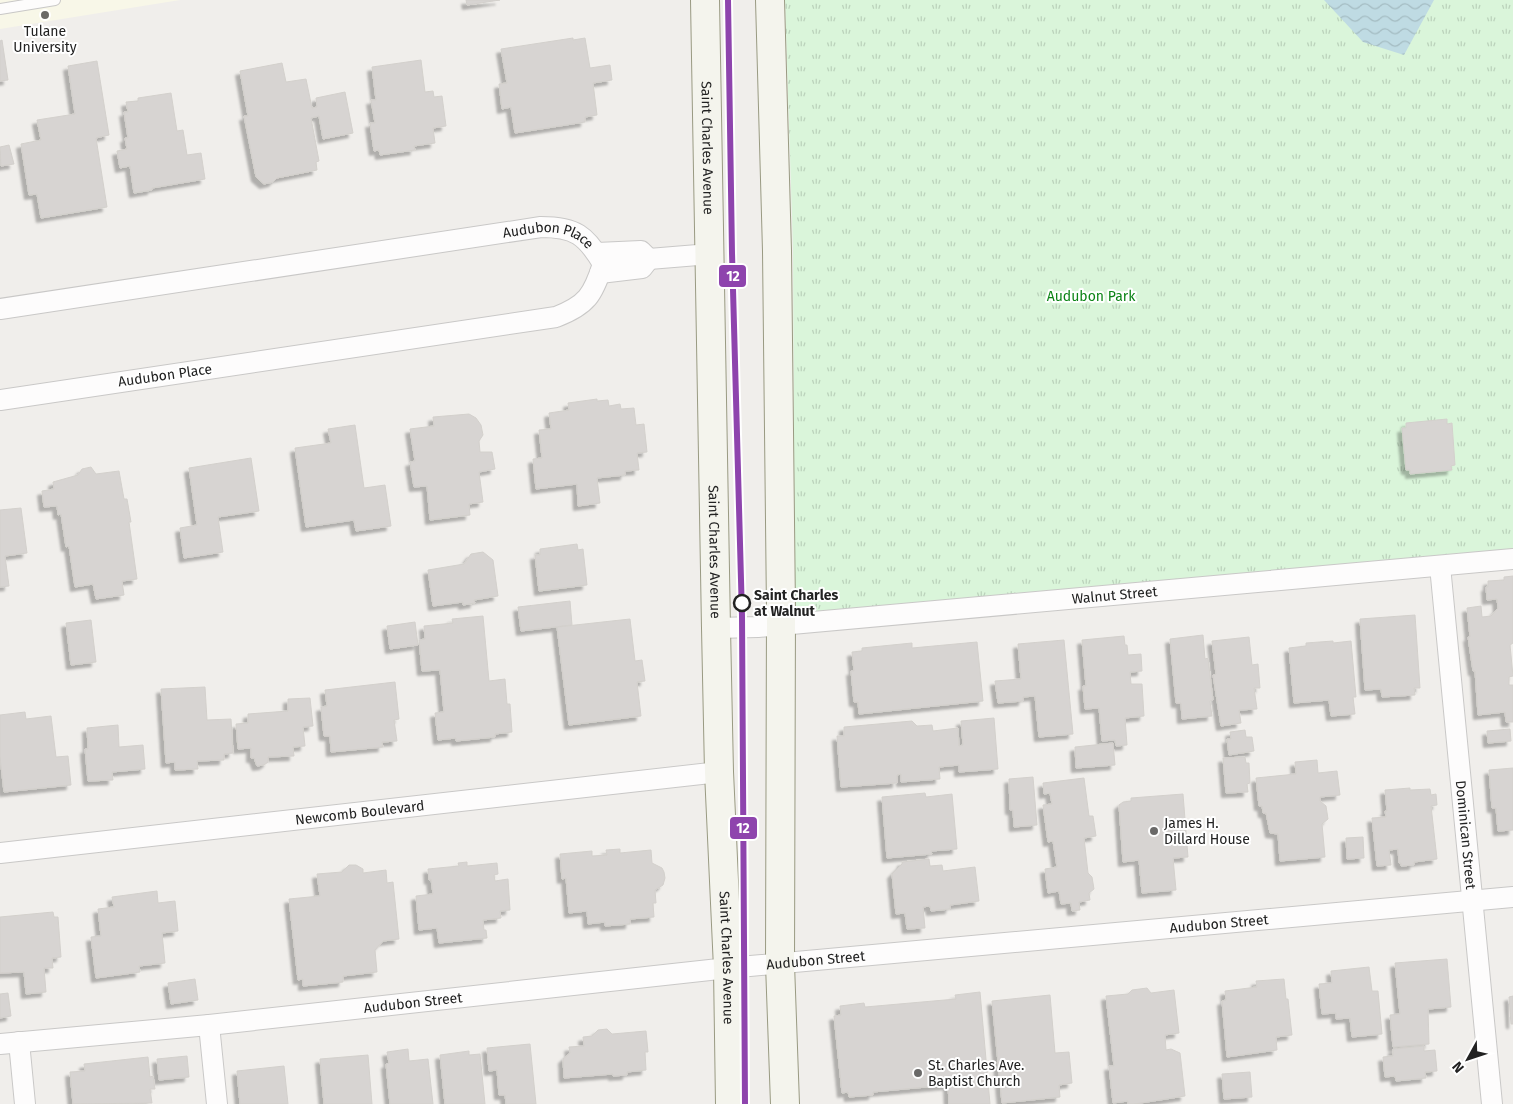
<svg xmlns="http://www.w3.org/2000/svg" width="1513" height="1104" font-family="'Fira Sans',sans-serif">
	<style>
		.education { fill: #f8f7e8 }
		.park { fill: url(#park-tufts) }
		.water { fill: url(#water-waves) }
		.building { fill: #d7d4d2; stroke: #d3d0cc; filter: url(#shadow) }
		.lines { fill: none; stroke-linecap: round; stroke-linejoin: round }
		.service-casing { stroke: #c9c8c7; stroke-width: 12 }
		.minor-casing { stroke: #c9c8c7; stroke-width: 22 }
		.secondary-casing { stroke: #999a82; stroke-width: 30 }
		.service { stroke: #fdfcfc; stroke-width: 10 }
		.minor { stroke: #fdfcfc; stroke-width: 20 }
		.secondary { stroke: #f4f4ed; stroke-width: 28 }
		.tram-1-casing { stroke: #fff; stroke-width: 10 }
		.tram-1 { stroke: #8e44ad; stroke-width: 6 }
		.poi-dot { fill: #6a6968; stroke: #fff; stroke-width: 2 }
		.stop-dot { fill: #fff; stroke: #222; stroke-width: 2.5 }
		.labels { text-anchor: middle; stroke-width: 4; stroke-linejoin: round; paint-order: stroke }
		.poi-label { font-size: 14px; fill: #222; stroke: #fff; text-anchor: start }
		.street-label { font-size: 14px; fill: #222; stroke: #fff }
		.park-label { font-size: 14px; fill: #0c8416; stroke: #fff }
		.stop-label { font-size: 14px; font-weight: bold; fill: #222; stroke: #fff; text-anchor: start }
		.line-badge { stroke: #fff; stroke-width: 2 }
		.badge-label { font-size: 14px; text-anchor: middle; font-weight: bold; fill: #fff }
	</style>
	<defs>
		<pattern id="park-tufts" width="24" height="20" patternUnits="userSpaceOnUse" patternTransform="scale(1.25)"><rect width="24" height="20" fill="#daf5da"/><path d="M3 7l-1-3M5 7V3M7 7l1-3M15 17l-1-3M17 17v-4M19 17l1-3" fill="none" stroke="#bbd2bb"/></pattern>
		<pattern id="water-waves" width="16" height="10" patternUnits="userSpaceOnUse" patternTransform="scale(1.25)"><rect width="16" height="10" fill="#bfdbe3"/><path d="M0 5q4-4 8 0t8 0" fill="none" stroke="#a4bcc2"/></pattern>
		<filter id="shadow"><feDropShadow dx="-4.5" dy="4.5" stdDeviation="1" flood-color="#0004"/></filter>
	</defs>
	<rect width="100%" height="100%" fill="#f0eeeb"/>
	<polygon class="education" points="0,0 180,0 0,29"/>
	<polygon class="park" points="785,0 1513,0 1513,557 795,617 793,249"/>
	<polygon class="water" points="1324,0 1434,0 1404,55 1363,42"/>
	<g class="building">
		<polygon points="466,0 500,0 467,5"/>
		<polygon points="573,38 573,40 585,38 590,68 610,65 612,80 593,83 597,115 585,117 585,122 515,133 511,107 502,109 499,84 507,83 501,49"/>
		<polygon points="2,40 8,80 0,81 0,41"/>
		<polygon points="421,60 425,92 433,91 434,97 442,96 446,126 433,128 435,143 414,146 415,150 380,155 379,150 374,151 370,123 375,123 371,100 376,100 372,67"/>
		<polygon points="97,61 109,135 96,138 107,207 41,218 37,194 29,195 21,144 41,140 37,120 75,114 68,66"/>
		<polygon points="282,63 286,82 306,79 312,108 317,107 316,98 345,92 353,133 323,139 319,116 311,118 319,161 316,162 317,170 277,178 273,182 264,184 256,177 244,116 248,116 240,71"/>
		<polygon points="171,93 177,131 183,130 187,155 201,153 205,179 152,188 152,190 134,193 130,166 120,168 117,151 127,149 125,138 128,138 124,112 128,112 126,102 138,101 138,98"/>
		<polygon points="9,145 14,164 1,166 0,147"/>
		<polygon points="597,399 597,401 608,400 609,406 620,404 621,409 634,408 636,425 644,424 647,452 637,453 639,470 625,471 625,475 597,478 600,503 578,506 577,484 536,489 533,459 542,458 539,430 551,429 549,413 569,410 568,403"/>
		<polygon points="469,414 476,418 481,425 483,435 479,441 480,452 492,452 495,469 479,472 483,502 469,504 470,515 430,520 427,486 414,487 410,462 415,461 410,429 434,426 433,417"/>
		<polygon points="1447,419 1447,424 1452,423 1455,465 1451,466 1452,470 1410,474 1410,470 1406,470 1402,428 1406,428 1406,423"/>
		<polygon points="355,425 364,488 385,485 391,526 356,531 354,520 306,527 295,448 331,443 328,429"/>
		<polygon points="251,458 259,511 218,517 223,552 184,558 180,528 197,525 189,468"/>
		<polygon points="91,467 96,474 119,471 124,499 127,499 131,522 129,522 137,579 122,581 124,595 96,599 93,584 75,587 69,546 66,547 61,514 58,515 57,506 44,507 42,491 54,489 53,482 78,475 82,469"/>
		<polygon points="21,508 27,553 5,556 9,586 0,587 0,510"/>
		<polygon points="577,544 578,550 583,549 587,585 539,591 535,555 540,555 540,549"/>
		<polygon points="483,552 493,560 498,596 474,600 475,603 463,605 463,602 433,606 428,570 464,564 471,554"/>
		<polygon points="1513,576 1513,643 1510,645 1513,676 1509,677 1509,685 1513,685 1513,722 1506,722 1505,712 1478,715 1475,671 1473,671 1468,637 1470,637 1467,608 1481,606 1482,617 1491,616 1498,608 1497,599 1487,600 1486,587 1488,587 1488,581 1504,580 1504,577"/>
		<polygon points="570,601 572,625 521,631 518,607"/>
		<polygon points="1415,615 1420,688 1414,688 1415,695 1382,697 1381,689 1365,690 1360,619"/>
		<polygon points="483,616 489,681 505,679 507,704 510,704 512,732 495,734 495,737 456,741 456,738 438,740 435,713 444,712 440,670 422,671 419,640 425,639 424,626 453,623 452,619"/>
		<polygon points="630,619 635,661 642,660 645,681 637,682 641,716 569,725 557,627"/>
		<polygon points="91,620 96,662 71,665 66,623"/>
		<polygon points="415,622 418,645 390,649 387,626"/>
		<polygon points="1203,635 1205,659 1208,658 1213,700 1210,701 1212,716 1182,719 1181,703 1176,703 1170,639"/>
		<polygon points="1124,636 1125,645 1127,645 1128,655 1141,654 1142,671 1130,672 1131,684 1142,684 1144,716 1125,718 1127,745 1116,746 1115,740 1102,741 1099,708 1085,709 1083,686 1086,686 1082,640"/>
		<polygon points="1249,637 1252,665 1258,664 1260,688 1254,688 1257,709 1239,710 1241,723 1221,726 1213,675 1216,674 1212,641"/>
		<polygon points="1064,640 1073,734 1039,737 1035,696 1023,697 1023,701 998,703 995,681 1021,679 1018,644"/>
		<polygon points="1333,641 1333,643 1351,641 1356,697 1353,697 1355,714 1331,716 1329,700 1294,703 1289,648 1306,646 1306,643"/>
		<polygon points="977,642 983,701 859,714 858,702 854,702 851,671 854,671 852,652 862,651 862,648 912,643 912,648"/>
		<polygon points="395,682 399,719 394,720 397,741 382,742 383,747 331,752 330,736 324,736 321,707 327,706 325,690"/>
		<polygon points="205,687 207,720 231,719 233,753 224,754 224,760 197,761 198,769 175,770 175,762 166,763 161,689"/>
		<polygon points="310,698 313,726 303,727 305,746 293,747 294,756 268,757 268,762 264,765 257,766 254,758 251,758 251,748 238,749 236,724 248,723 248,714 288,711 288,699"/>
		<polygon points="25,712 26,719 51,716 56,757 68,756 71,785 4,792 0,757 0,715"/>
		<polygon points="994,718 998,769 959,772 959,765 939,767 940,779 901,782 901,774 897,775 897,783 841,787 837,736 844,736 844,727 912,721 917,726 932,725 933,731 958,728 959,746 963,745 961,721"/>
		<polygon points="118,725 119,747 143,745 145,769 112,772 113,780 88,781 85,749 88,749 87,728"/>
		<polygon points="1510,729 1511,741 1488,743 1487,731"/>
		<polygon points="1245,730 1246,737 1252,737 1254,751 1229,755 1227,739 1231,739 1230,732"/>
		<polygon points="1113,743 1115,765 1076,768 1075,747"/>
		<polygon points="1245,757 1246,763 1249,763 1250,783 1247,784 1248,792 1226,793 1223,758"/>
		<polygon points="1317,760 1318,773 1337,771 1340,795 1320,797 1320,801 1326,806 1328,819 1322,824 1325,857 1280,861 1278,834 1270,833 1266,813 1263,813 1262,806 1259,806 1256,778 1296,774 1295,762"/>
		<polygon points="1513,768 1513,830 1498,831 1496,808 1492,808 1489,770"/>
		<polygon points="1033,777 1037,825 1014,827 1013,810 1010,810 1009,779"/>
		<polygon points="1084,778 1089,816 1093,816 1096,836 1084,838 1088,873 1092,877 1094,889 1089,893 1090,900 1079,902 1080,910 1072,911 1071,903 1061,904 1059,891 1048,893 1045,869 1057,867 1053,841 1048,842 1043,805 1052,804 1050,793 1044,794 1043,783"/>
		<polygon points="1410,788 1410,790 1430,789 1431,795 1436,794 1437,805 1431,806 1437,859 1414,862 1414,865 1401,866 1401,863 1399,863 1398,849 1389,850 1391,865 1377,866 1372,818 1386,817 1385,811 1387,811 1385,790"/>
		<polygon points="925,793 926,797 952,794 957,849 931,851 932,854 887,858 882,797"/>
		<polygon points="1183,794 1188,857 1173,858 1176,890 1142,893 1139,860 1123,862 1119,805 1123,802 1131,801 1131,798"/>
		<polygon points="1363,837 1364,858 1347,859 1346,838"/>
		<polygon points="620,849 620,853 651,850 652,863 662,868 664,872 665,878 663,885 655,890 656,903 653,903 654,917 630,919 630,924 605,926 605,922 588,924 587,911 569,913 566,878 562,879 560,854 592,851 592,856 607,855 606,850"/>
		<polygon points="929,859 930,866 942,865 943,871 975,867 979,901 950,905 950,909 931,911 930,906 923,907 925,928 907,929 905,913 896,914 892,874 902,864 902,862"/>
		<polygon points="467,862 467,866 497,863 498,874 494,875 495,881 508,879 510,910 500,911 501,918 483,920 484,930 486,930 487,938 439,943 437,928 419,930 416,896 433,894 431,879 429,880 428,869 459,866 458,863"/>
		<polygon points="349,865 356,865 363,869 363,873 386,870 387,883 393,882 399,939 383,941 375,950 377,972 343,976 343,982 303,986 303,979 298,980 289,899 320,896 317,874 342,872"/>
		<polygon points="157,891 158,903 175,901 178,931 162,933 165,963 139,966 140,972 96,978 91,937 101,936 98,909 114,907 112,897"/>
		<polygon points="53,912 54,917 58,917 61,957 52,958 53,968 44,968 46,992 26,994 24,972 0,973 0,917"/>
		<polygon points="1447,959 1451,1007 1428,1009 1429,1044 1393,1047 1390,1015 1400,1014 1395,963"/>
		<polygon points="1369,967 1372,991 1378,991 1382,1034 1352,1037 1350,1018 1336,1019 1336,1013 1322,1014 1319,984 1332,983 1331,971"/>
		<polygon points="195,979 198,1000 171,1004 168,983"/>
		<polygon points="1284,979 1286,999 1288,999 1292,1035 1276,1037 1277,1050 1227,1057 1222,1001 1226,1000 1225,991 1257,987 1256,981"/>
		<polygon points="1147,988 1151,993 1174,990 1179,1033 1165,1035 1166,1050 1171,1049 1180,1053 1185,1096 1134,1104 1128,1104 1128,1101 1113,1103 1109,1066 1114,1066 1106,996 1128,994 1132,990"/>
		<polygon points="980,992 990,1104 949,1104 948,1085 873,1092 873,1095 849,1097 848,1092 842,1093 834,1016 841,1015 840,1006 864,1003 865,1007 956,999 955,995"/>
		<polygon points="8,993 11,1016 0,1018 0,994"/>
		<polygon points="1050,995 1055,1053 1069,1052 1072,1083 1059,1085 1060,1097 1002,1103 992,1001"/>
		<polygon points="1513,996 1513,1024 1511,1024 1509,997"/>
		<polygon points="607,1029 612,1034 646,1031 648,1052 645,1052 646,1070 627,1072 627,1075 613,1076 613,1074 564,1078 563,1059 570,1053 569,1047 584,1046 583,1037 592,1036 598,1030"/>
		<polygon points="530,1044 536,1104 506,1104 505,1095 499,1095 497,1070 489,1071 487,1048"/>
		<polygon points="1424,1046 1424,1051 1435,1050 1437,1071 1425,1072 1426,1078 1396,1081 1395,1076 1385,1077 1383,1057 1393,1056 1393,1049"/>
		<polygon points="408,1049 409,1061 428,1059 433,1104 390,1104 386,1064 389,1063 387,1052"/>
		<polygon points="469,1051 469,1055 480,1054 485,1104 445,1104 440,1055"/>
		<polygon points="368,1055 372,1104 324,1104 320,1059"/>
		<polygon points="187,1056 189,1077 159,1080 157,1059"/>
		<polygon points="148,1057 150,1077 153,1076 155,1089 150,1089 152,1103 73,1104 70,1072 85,1071 84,1064"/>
		<polygon points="284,1066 288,1104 240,1104 237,1071"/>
		<polygon points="1250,1072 1252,1097 1224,1099 1222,1074"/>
	</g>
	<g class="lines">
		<defs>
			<polyline id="service" points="0,9 55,0"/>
			<g id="minor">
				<polyline points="597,253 641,251 649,259"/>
				<polyline points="649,259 710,254"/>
				<polyline points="600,273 642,268 649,259"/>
				<path id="s1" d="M0 309 541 227C575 227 586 235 603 264 593 295 587 305 556 317L0 400"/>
				<path id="s2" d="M1440 566 1492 1104"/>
				<path id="s3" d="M716 628 758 627 1513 559"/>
				<path id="s4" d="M0 853 719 772"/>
				<polyline points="209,1025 217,1104"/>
				<polyline points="19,1042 25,1104"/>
				<path id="s5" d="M0 1044 209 1025 728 968 1513 897"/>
			</g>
			<g id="secondary">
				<path id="s6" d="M705 0 716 628 719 772 728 968 730 1104"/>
				<polyline points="770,0 777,251 781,611 780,964 785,1104"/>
			</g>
		</defs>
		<use href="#service" class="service-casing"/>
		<use href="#minor" class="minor-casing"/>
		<use href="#secondary" class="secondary-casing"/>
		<use href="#service" class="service"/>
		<use href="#minor" class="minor"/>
		<use href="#secondary" class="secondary"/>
		<defs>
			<polyline id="tram-1" points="728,0 732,253 742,616 745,1104"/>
		</defs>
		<use href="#tram-1" class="tram-1-casing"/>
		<use href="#tram-1" class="tram-1"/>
	</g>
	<g class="poi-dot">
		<circle cx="45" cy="15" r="5"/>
		<circle cx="1154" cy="831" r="5"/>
		<circle cx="918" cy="1073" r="5"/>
	</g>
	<circle class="stop-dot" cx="742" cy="603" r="8"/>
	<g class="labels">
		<g class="poi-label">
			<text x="45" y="36" text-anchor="middle">Tulane<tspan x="45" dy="16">University</tspan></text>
			<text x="1164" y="828">James H.<tspan x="1164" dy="16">Dillard House</tspan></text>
			<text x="928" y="1070">St. Charles Ave.<tspan x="928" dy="16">Baptist Church</tspan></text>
		</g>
		<g class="street-label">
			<text dy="5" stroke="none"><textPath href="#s6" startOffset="148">Saint Charles Avenue</textPath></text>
			<text dy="5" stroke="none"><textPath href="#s1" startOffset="556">Audubon Place</textPath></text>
			<text transform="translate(165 375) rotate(-8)" y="5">Audubon Place</text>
			<text dy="5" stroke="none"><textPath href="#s6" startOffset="552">Saint Charles Avenue</textPath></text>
			<text dy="5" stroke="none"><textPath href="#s3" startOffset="400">Walnut Street</textPath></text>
			<text dy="5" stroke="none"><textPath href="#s4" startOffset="362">Newcomb Boulevard</textPath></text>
			<text dy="5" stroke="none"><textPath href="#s2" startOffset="270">Dominican Street</textPath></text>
			<text dy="5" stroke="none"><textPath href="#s5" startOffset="1225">Audubon Street</textPath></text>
			<text dy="5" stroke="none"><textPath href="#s6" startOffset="958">Saint Charles Avenue</textPath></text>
			<text dy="5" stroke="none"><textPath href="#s5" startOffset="820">Audubon Street</textPath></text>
			<text dy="5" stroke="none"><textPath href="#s5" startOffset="415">Audubon Street</textPath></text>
		</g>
		<g class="park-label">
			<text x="1091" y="301">Audubon Park</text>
		</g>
		<g class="stop-label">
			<text x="754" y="600">Saint Charles<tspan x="754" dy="16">at Walnut</tspan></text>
		</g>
	</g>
	<g class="line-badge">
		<rect x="718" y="264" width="29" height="24" rx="5" fill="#8e44ad"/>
		<rect x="729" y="816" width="29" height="24" rx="5" fill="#8e44ad"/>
	</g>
	<g class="badge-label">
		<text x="733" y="281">12</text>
		<text x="743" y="833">12</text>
	</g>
	<g transform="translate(1468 1059) rotate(230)" stroke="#ffffff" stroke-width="4" paint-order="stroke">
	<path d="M0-4L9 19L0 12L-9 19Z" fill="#222222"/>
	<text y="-8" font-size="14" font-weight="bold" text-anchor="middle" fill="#222222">N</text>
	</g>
</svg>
